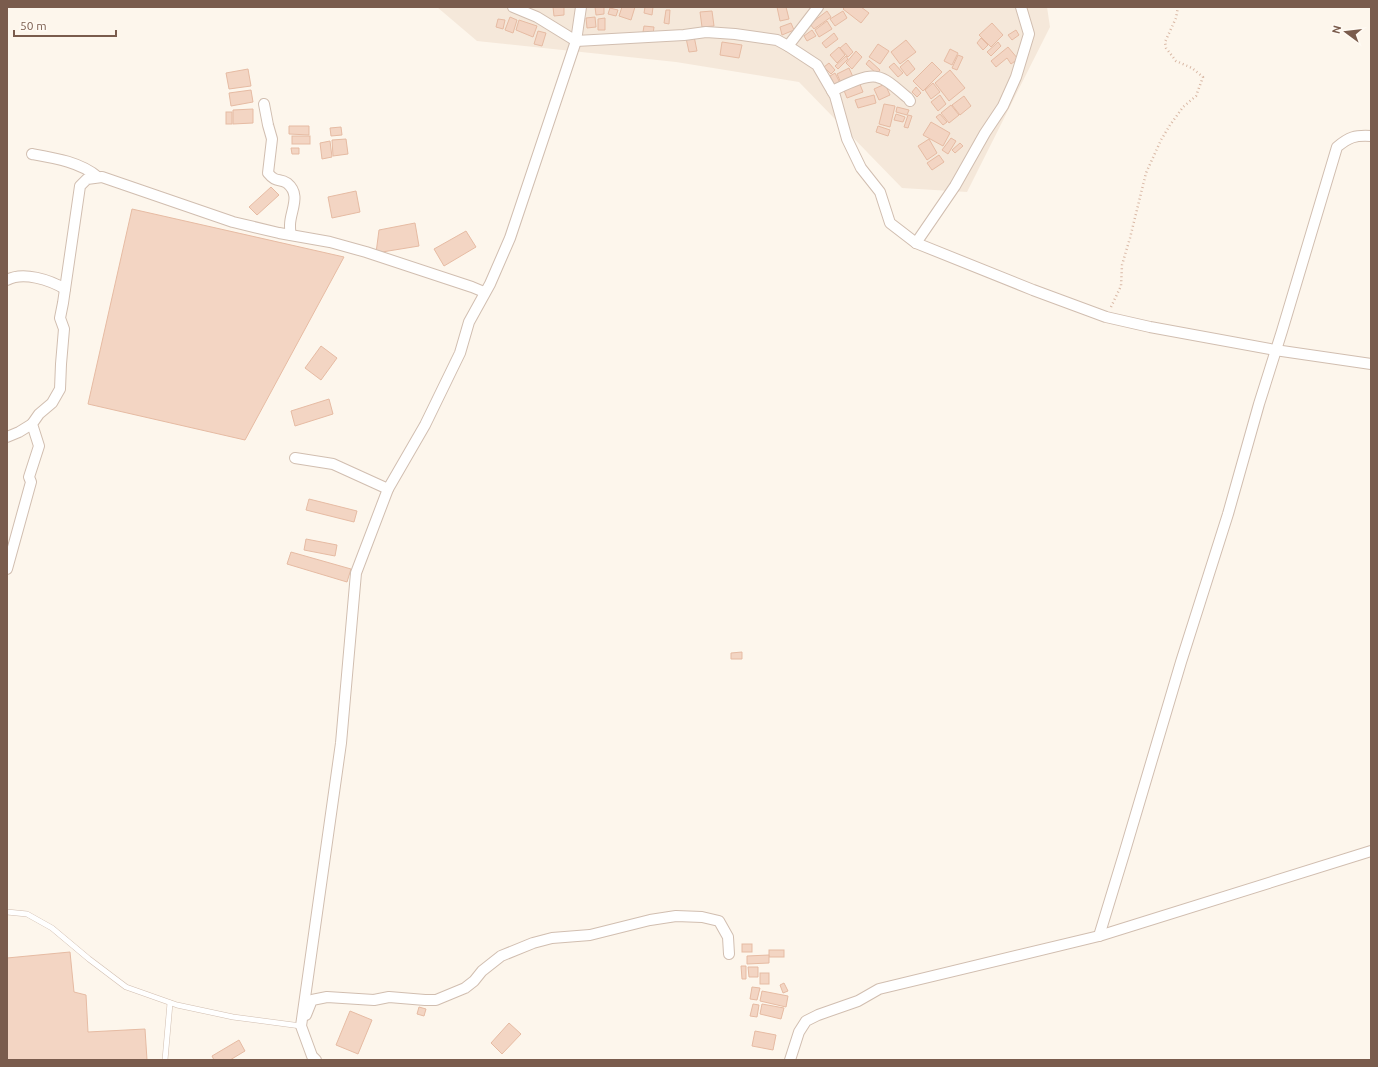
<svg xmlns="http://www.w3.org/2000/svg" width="1378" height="1067" font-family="Ubuntu,sans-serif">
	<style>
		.residential { fill: #f5e8da }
		.building { fill: #f3d5c3; stroke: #e6bba3 }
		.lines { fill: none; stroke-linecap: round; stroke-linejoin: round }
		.service-casing { stroke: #d1beb0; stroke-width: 6 }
		.minor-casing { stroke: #d1beb0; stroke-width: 12 }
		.path { stroke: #d9b8a5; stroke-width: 2.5; stroke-dasharray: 1 3; stroke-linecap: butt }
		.service { stroke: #fff; stroke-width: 5 }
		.minor { stroke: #fff; stroke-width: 10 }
	</style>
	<rect width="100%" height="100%" fill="#fdf6ec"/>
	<polygon class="residential" points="437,7 1047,7 1050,27 967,192 902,188 799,82 676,62 477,41"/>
	<g class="building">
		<polygon points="553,7 564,7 564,15 554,16"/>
		<polygon points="595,7 604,7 604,14 596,15"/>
		<polygon points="622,7 635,7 631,20 619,16"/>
		<polygon points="645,7 653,7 652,15 644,13"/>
		<polygon points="777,7 786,7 789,19 780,21"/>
		<polygon points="845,7 861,7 869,13 861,23 843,9"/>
		<polygon points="610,8 618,10 616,16 608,14"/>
		<polygon points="666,10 670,10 669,24 664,23"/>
		<polygon points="712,11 714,26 702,27 700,12"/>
		<polygon points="827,11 831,17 814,29 810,24"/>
		<polygon points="843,11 847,18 835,26 830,19"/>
		<polygon points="510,17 517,20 513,33 505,30"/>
		<polygon points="595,17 596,27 587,28 586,18"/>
		<polygon points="605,18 605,30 598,30 598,19"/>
		<polygon points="498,19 505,20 503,29 496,27"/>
		<polygon points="519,20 537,26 533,37 516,30"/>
		<polygon points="827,21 832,29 819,37 815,30"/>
		<polygon points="791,23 794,30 782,35 780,27"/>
		<polygon points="992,23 1003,35 991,47 979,35"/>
		<polygon points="644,26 654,27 653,34 643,32"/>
		<polygon points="812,30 816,36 807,41 804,36"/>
		<polygon points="1016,30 1019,35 1012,40 1008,35"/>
		<polygon points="538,31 546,33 542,46 534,44"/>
		<polygon points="834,33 838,39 826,48 822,43"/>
		<polygon points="694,36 697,51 689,52 686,38"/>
		<polygon points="981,38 988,45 983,50 977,43"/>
		<polygon points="906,40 916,52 900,64 891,52"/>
		<polygon points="722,42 742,45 739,58 720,55"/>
		<polygon points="998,42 1001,46 991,56 987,52"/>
		<polygon points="846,43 853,52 848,57 840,48"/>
		<polygon points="878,44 889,51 880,64 869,57"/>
		<polygon points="839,47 845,55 837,63 830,55"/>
		<polygon points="1008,47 1018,59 1011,64 1007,58 996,67 991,61"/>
		<polygon points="950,49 958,53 952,65 944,61"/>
		<polygon points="856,51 862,57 852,69 846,63"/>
		<polygon points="958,55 963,57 957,70 952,68"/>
		<polygon points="846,56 848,59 838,69 835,66"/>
		<polygon points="869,60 880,70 877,74 866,64"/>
		<polygon points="908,60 915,69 907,76 900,67"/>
		<polygon points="932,62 942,72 923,91 913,81"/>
		<polygon points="829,63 835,70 831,74 824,67"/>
		<polygon points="894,63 903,73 898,77 889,67"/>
		<polygon points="849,68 853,77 841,83 837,74"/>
		<polygon points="248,69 251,86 229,89 226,73"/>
		<polygon points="950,70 965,88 949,101 935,83"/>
		<polygon points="835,73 840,83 835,86 830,76"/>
		<polygon points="859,82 863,92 847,98 843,88"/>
		<polygon points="933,83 940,92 931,99 925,90"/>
		<polygon points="885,84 890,95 879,100 874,89"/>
		<polygon points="916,87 921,93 917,97 912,92"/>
		<polygon points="251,90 253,102 231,106 229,93"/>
		<polygon points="874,95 876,103 858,108 855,100"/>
		<polygon points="940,95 946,104 938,111 931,102"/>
		<polygon points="964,96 971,106 960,115 952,105"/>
		<polygon points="884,104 895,106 890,127 879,124"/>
		<polygon points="951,105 959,115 949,123 941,113"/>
		<polygon points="897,107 909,110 907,115 896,112"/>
		<polygon points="253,109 253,123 233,124 233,110"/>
		<rect x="226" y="112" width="6" height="12"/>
		<polygon points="896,114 905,117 903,122 894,120"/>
		<polygon points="940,114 947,122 943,125 936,117"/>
		<polygon points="908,115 912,116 908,128 904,127"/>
		<polygon points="931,122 950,133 943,146 923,135"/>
		<polygon points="289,126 309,126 309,135 289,134"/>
		<polygon points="878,126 890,130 888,136 876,132"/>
		<polygon points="341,127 342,135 331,136 330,128"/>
		<rect x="292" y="136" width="18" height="8"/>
		<polygon points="951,138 956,141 948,154 942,150"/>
		<polygon points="346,139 348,154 333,156 332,140"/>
		<polygon points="929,139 937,153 927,160 918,146"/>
		<polygon points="330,141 332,157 322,159 320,143"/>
		<polygon points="960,143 963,146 955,153 952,150"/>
		<polygon points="291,148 299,148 299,154 292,154"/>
		<polygon points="939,155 944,162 932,170 927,163"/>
		<polygon points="271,187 279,195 257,215 249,207"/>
		<polygon points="356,191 360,212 332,218 328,197"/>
		<polygon points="132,209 344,257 245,440 88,404"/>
		<polygon points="415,223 419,246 376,253 379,230"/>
		<polygon points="466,231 476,247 444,266 434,249"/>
		<polygon points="321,346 337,358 321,380 305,368"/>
		<polygon points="329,399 333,414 295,426 291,411"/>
		<polygon points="309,499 357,511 354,522 306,510"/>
		<polygon points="306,539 337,545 335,556 304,550"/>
		<polygon points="291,552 351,569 347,582 287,564"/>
		<polygon points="742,652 742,659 731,659 731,653"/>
		<rect x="742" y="944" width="10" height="8"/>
		<rect x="769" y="950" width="15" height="7"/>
		<polygon points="70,952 74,992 86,995 88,1032 145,1029 147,1060 7,1060 7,958"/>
		<polygon points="769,955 769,963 747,964 747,956"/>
		<polygon points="741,966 746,966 746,979 742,979"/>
		<polygon points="748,967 758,967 758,977 749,977"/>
		<rect x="760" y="973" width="9" height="11"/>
		<polygon points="784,983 788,991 783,993 780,985"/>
		<polygon points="752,987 760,988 757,1000 750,999"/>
		<polygon points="762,991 788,996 786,1007 760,1001"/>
		<polygon points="753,1004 759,1005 757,1017 750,1016"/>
		<polygon points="762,1004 784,1008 781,1019 760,1014"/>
		<polygon points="419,1007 426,1009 424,1016 417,1014"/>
		<polygon points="350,1011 372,1020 358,1054 336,1045"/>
		<polygon points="509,1023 521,1034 502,1054 491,1043"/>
		<polygon points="755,1031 776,1035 773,1050 752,1046"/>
		<polygon points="239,1040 245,1051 230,1060 214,1060 212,1056"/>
	</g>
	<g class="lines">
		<defs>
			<g id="service">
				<polyline points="7,912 27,914 52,928 89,959 126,987 177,1005 233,1017 301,1026"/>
				<polyline points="165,1060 170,1003"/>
			</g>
			<g id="minor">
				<polyline points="513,7 537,17 576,41 684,35 706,32 735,34 777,40 788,46 817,65 835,96 847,139 861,168 880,192 890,223 916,243 1033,290 1106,317 1150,327 1275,350 1371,364"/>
				<polyline points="788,46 818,7"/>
				<path d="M832 91C843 86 865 74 877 77 888 79 899 91 908 98L910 101"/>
				<path d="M264 104 268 125 272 139 268 173C276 183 279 178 287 183 302 195 290 211 290 225 290 228 290 232 291 235"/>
				<path d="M32 154C55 158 80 162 98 177"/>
				<polyline points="916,243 955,186 985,133 1003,106 1016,77 1029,34 1021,7"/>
				<path d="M7 280C23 271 50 280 65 289"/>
				<polyline points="7,437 19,432 32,424"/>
				<polyline points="295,458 333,464 388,489"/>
				<polyline points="7,569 31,482 29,477 39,446 32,424 39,414 52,403 60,389 61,364 64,329 60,318 63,303 80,186 87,179 102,177 233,222 279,233 330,242 366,252 472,287 484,292"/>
				<path d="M1099 936 1124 854 1181 662 1228 514 1259 404 1282 331 1337 147C1349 137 1355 135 1371 136"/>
				<polyline points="306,1015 312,1000 327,997 374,1000 389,997 425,1000 436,1000 465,988 474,981 482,971 501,956 533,943 552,938 590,935 650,920 676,916 702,917 719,921 728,937 729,954"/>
				<polyline points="316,1060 312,1056 301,1026 341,743 356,573 388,489 425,425 460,353 469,322 490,284 510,238 576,41 581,7"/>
				<polyline points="790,1060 799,1032 806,1021 818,1015 858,1001 879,989 1099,936 1371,851"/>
			</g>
		</defs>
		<use href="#service" class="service-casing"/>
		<use href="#minor" class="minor-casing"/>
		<polyline class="path" points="1111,307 1121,286 1122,265 1130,238 1146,173 1161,140 1170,125 1183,107 1196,96 1203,77 1192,68 1176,61 1166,48 1165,42 1176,18 1178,7"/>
		<use href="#service" class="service"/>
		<use href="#minor" class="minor"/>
	</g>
	<rect width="1378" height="1067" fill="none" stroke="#7a5c4d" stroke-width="16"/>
	<g transform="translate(1346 32) rotate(285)" stroke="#fffaf3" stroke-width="3" paint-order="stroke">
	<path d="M0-3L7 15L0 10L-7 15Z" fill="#7a5c4d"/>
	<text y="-6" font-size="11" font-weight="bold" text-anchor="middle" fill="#7a5c4d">N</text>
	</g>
	<path d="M14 30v6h102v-6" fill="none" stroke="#7a5c4d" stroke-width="2"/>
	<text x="20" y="30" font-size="12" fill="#7a5c4d" stroke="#fffaf3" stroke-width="3" paint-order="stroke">50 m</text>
</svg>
